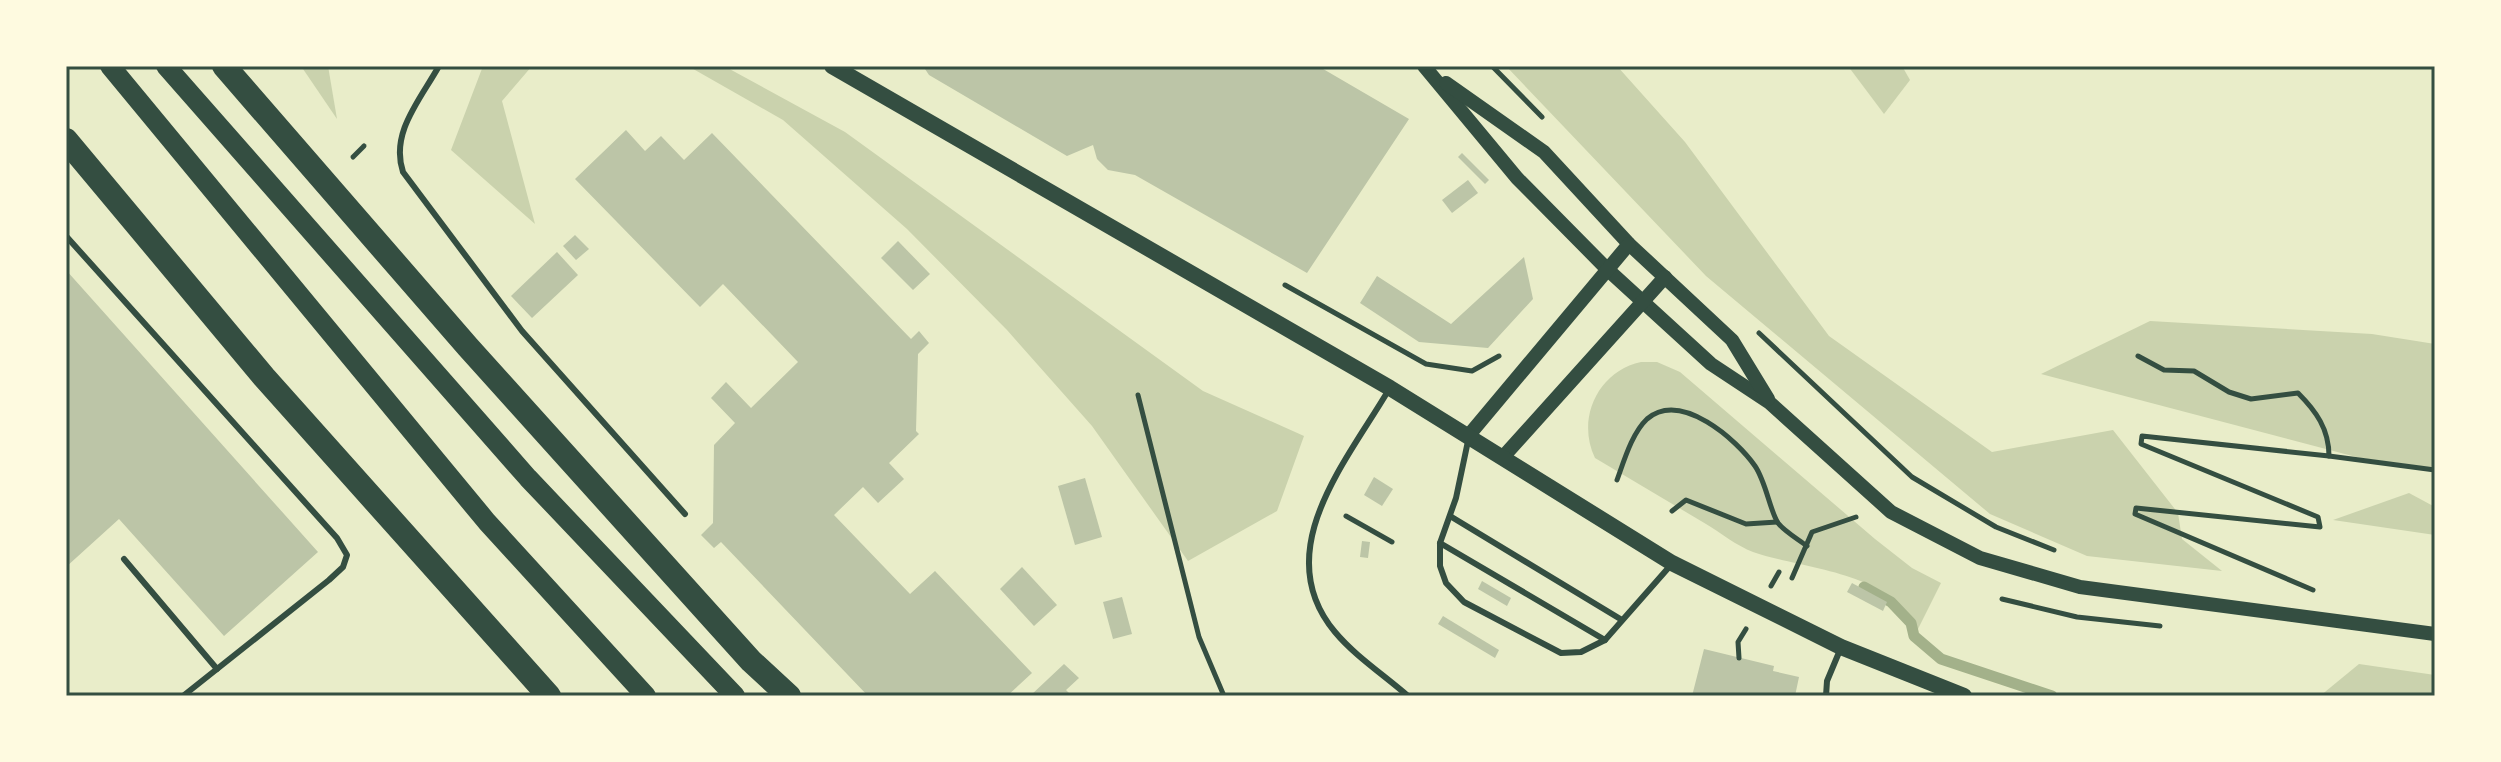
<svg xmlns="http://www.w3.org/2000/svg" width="2501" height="762" font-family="Lato,sans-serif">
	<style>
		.green { fill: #cad2ad }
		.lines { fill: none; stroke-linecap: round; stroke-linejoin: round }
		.stream { stroke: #a3b18a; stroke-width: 11 }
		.building { fill: #bcc5a7 }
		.path { stroke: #344e41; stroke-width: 5 }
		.service { stroke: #344e41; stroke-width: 6 }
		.tertiary { stroke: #344e41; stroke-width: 14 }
		.secondary { stroke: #344e41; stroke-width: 16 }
		.primary { stroke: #344e41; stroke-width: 20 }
		.motorway { stroke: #344e41; stroke-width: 24 }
		.neatline { fill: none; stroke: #344e41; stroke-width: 3 }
	</style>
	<rect width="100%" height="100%" fill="#e9edc9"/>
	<g class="green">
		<polygon points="301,66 328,66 337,119"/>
		<polygon points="483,66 532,66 502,101 535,224 451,150"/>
		<polygon points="688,66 724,66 845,132 1203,391 1304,436 1277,511 1188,561 1092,426 1007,330 907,229 783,120"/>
		<polygon points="1506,66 1617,66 1685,142 1829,336 1992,452 2113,430 2178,513 2182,539 2222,571 2087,556 1990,514 1706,276"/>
		<polygon points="1848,66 1902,66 1910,80 1884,114"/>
		<polygon points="2150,321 2372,334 2435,344 2435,468 2360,458 2041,374"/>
		<path d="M1641 362H1657L1680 372 1875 539 1912 568 1941 583 1916 633C1900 572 1801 569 1753 552 1737 546 1721 533 1706 524 1669 502 1632 480 1595 458 1576 419 1598 371 1641 362Z"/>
		<polygon points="2409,493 2435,507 2435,535 2333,520"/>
		<polygon points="2359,664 2435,675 2435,696 2320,696"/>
	</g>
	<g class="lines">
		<polyline class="stream" points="1864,587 1891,602 1911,623 1914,636 1941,659 2052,696"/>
	</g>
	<g class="building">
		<polygon points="923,66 1318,66 1409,119 1307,273 1135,175 1108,170 1097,159 1093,145 1067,156 929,75"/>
		<polygon points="626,130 645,151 661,136 684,160 712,133 911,339 919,331 929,343 918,354 916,431 919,434 889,463 904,479 878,503 863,487 834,515 910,594 935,571 1032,673 1007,696 868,696 721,542 714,548 701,535 713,523 714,445 735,423 711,398 726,382 751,408 798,362 723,284 700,307 575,179"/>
		<polygon points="1462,153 1489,180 1485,184 1458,157"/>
		<polygon points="1468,180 1478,193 1452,213 1442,200"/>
		<polygon points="575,235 589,249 576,260 563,246"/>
		<polygon points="898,241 930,274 913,290 881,258"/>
		<polygon points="557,252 578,275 532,318 511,296"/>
		<polygon points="1524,257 1533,299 1488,348 1419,342 1360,303 1377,276 1451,324"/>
		<polygon points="66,270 318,552 224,636 119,519 66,567"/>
		<polygon points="1374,477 1393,489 1382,506 1364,495"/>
		<polygon points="1085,478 1102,537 1075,545 1058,486"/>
		<polygon points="1362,541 1370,542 1368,558 1360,557"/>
		<polygon points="1022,567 1057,605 1034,626 1000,589"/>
		<polygon points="1482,581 1511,598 1507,606 1478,589"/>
		<polygon points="1852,583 1887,602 1883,611 1847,592"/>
		<polygon points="1122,597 1132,634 1113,639 1103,602"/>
		<polygon points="1443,616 1499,650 1495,658 1438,624"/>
		<polygon points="1704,649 1774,666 1773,671 1799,677 1795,696 1692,696"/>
		<polygon points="1064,664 1079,678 1066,690 1072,696 1030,696"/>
	</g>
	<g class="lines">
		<g class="path">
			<polyline points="1492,66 1542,117"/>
			<polyline points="353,157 364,146"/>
			<polyline points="1285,285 1426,364 1472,371 1499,356"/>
			<polyline points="1759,333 1912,477 1996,527 2054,550"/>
			<path d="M2138 356 2164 370 2194 371 2229 392 2251 399 2298 393C2316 411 2329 429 2329 456L2142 436 2141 444 2318 517 2320 527 2136 508 2135 514 2313 590"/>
			<polyline points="1138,395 1199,637 1224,696"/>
			<polyline points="2329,456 2435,470"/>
			<path d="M1617 480C1624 461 1632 433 1647 419 1681 390 1737 440 1755 466 1766 482 1770 511 1778 523 1785 532 1798 539 1807 546"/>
			<polyline points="1672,511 1686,500 1746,524 1777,522"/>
			<polyline points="1346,516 1392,542"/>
			<polyline points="1792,578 1812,532 1856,517"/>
			<polyline points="1771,586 1779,572"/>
			<polyline points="2002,599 2077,617 2160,626"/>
			<polyline points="1739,658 1738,642 1746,629"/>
		</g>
		<g class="service">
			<path d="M439 66C420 100 390 133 403 172L522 331 685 514"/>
			<polyline points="66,236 337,538 347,555 343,567 329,580 183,696"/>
			<path d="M1388 391C1346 462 1268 552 1335 632 1355 656 1384 675 1408 696"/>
			<polyline points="1468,441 1456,498 1440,543 1440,566 1446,583 1464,602 1561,653 1581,652 1605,640 1670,566"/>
			<polyline points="1450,516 1622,620"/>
			<polyline points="1440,543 1605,640"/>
			<polyline points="124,559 217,669"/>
			<polyline points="1826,696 1827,681 1840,650"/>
		</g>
		<g class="tertiary">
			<polyline points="1424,66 1517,178 1607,269 1711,364 1770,403 1891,512 1980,558 2080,587 2435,634"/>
			<polyline points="1446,83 1544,152 1629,244 1732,340 1768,399"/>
			<polyline points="1469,435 1629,244"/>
			<polyline points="1503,457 1665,277"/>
		</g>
		<polyline class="secondary" points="832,66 1390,388 1672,563 1841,647 1964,696"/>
		<g class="primary">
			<polyline points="110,66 487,522 646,696"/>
			<polyline points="166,66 528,478 735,696"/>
		</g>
		<g class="motorway">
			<polyline points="224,66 468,347 751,661 789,696"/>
			<polyline points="66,140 264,377 549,696"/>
		</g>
	</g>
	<rect width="2501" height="762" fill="none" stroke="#fefae0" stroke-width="136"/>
	<rect x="68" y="68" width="2365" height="626" class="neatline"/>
</svg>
